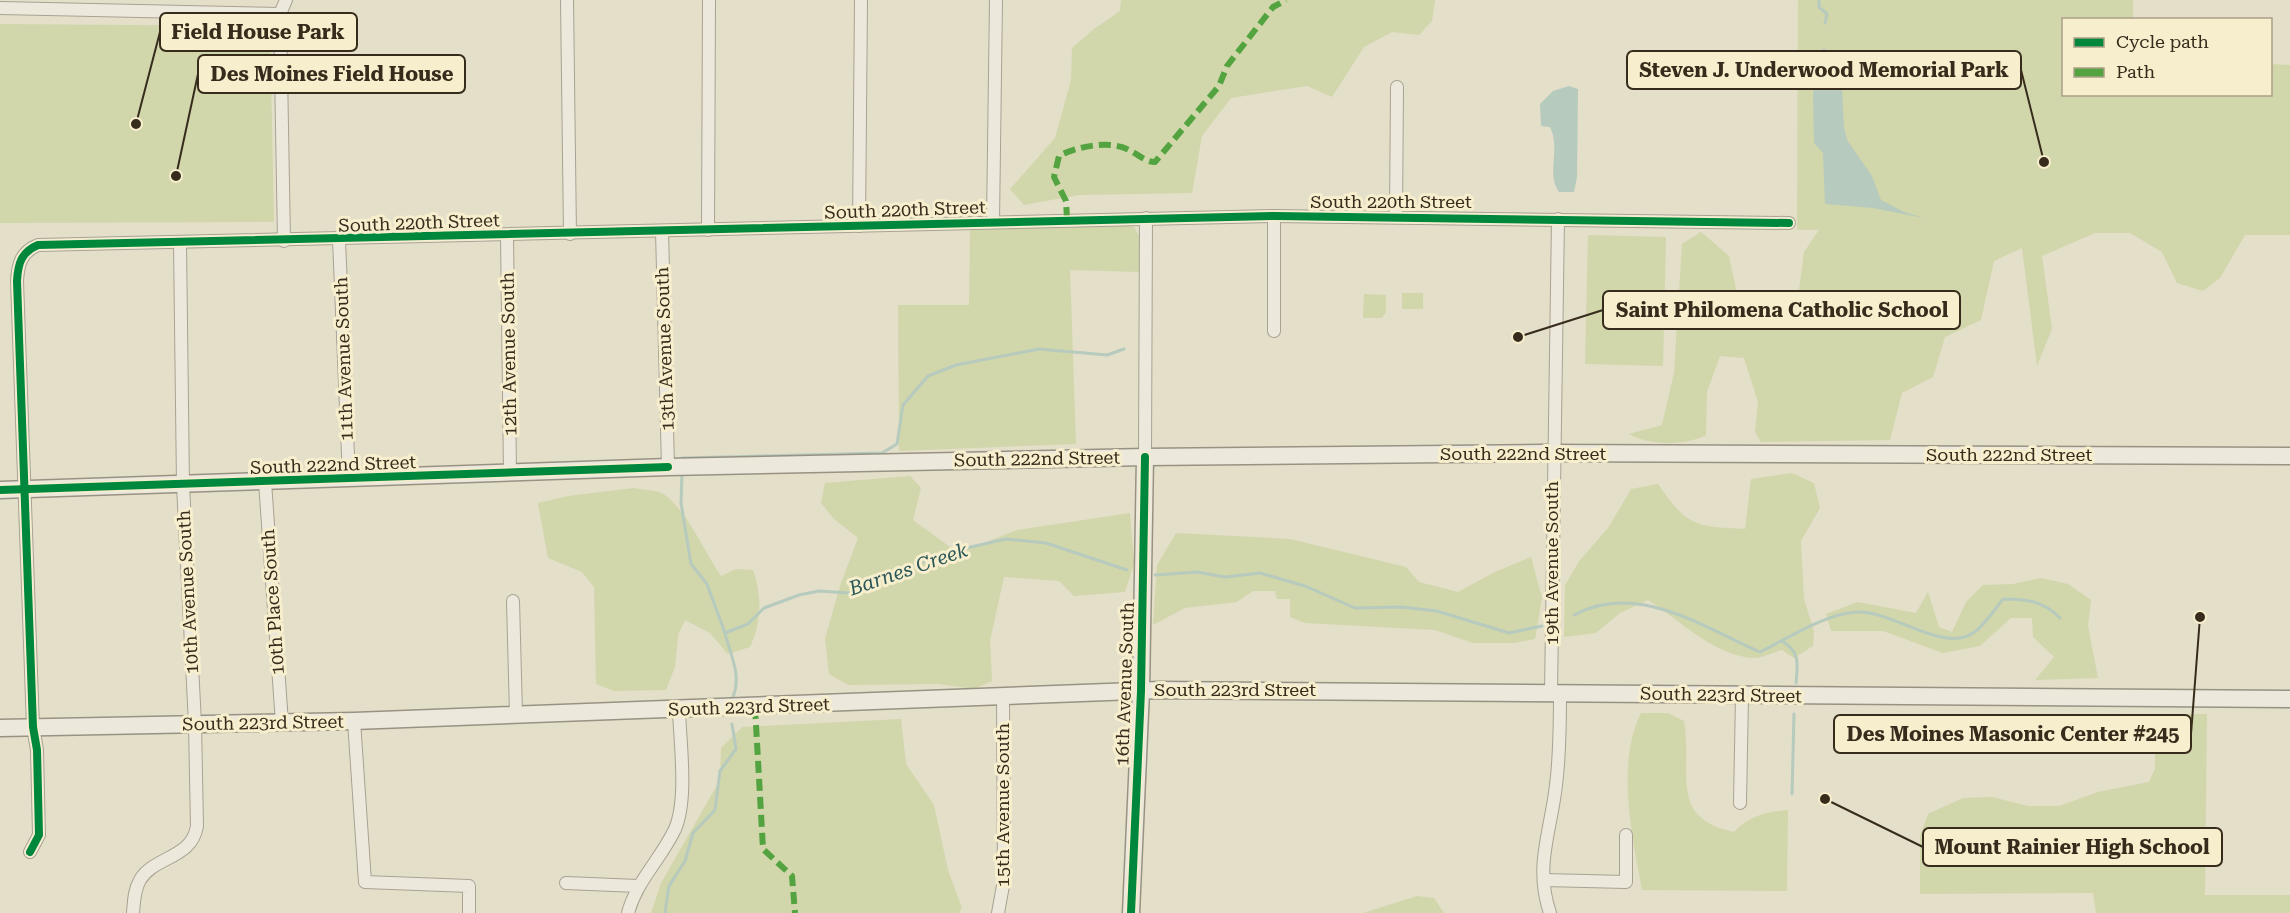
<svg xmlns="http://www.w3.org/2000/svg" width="2290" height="913" font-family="'Roboto Serif',serif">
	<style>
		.green { fill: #d1d6ab }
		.water { fill: #b6cabe }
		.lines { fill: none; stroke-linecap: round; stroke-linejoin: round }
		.stream { stroke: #b6cabe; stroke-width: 3 }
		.street-casing { stroke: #a9a293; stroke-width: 14 }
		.secondary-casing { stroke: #989283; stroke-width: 19 }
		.street { stroke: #ece8db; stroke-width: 12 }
		.secondary { stroke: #ece8db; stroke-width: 16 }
		.quiet { stroke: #53a440; stroke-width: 6; stroke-dasharray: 12 6; stroke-linecap: butt }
		.cycleway-casing { stroke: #f7eece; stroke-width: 11 }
		.cycleway { stroke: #00873e; stroke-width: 8 }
		.labels { text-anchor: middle; stroke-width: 6; stroke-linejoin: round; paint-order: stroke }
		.street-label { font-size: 18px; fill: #372b1b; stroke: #f7eece }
		.water-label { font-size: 20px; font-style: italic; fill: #2a5757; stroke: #f7eece }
		.leader { fill: none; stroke: #372b1b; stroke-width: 2 }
		.callout-dot { fill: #372b1b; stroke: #f7eece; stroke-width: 2 }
		.callout { fill: #f7eece; stroke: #372b1b; stroke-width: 2 }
		.callout-label { font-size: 20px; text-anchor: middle; font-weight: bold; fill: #372b1b }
	</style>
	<rect width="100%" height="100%" fill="#e4dfc9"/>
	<g class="green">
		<polygon points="1121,0 1435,0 1432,21 1419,35 1392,32 1364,47 1332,97 1307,86 1231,98 1202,136 1192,193 1079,195 1024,205 1010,189 1055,138 1071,80 1072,48 1094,29 1120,11"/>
		<path d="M1798 0H2133V19L2064 20V94H2270L2271 64 2290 65V235H2245L2220 278 2203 291 2177 283 2162 252 2130 233H2095L2042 256 2052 329 2037 366 2022 248 1994 261 1981 320 1945 337 1933 377 1902 393 1890 440 1761 442 1755 432 1758 402 1744 358 1720 356 1707 392 1706 435C1685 446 1649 446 1629 434L1662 425 1674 373 1682 244 1701 232 1729 256 1740 308 1763 321 1797 305 1804 252 1819 230H1797Z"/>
		<polygon points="0,24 270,26 274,222 0,223"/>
		<polygon points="1113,224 1134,227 1139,236 1140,272 1070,270 1076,444 899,451 898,305 969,305 970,230"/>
		<polygon points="1588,235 1666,237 1663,366 1585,364"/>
		<rect x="1402" y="293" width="21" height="16"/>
		<polygon points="1364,294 1386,295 1386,312 1382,318 1363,318"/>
		<path d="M1792 473 1814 483 1820 508 1801 541 1804 599 1814 631 1813 646 1794 658 1782 650C1774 652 1763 658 1755 658 1715 657 1680 620 1648 600L1620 613 1596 633 1564 637 1565 585 1580 560 1608 528 1631 489 1658 484C1688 527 1694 526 1745 529L1751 479Z"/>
		<polygon points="910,476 921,488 913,520 950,547 971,548 1017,530 1130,513 1134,564 1125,592 1074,596 1059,581 1004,577 990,641 992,681 974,689 939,684 848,685 829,674 825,639 841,583 858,538 834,519 821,503 825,483"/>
		<path d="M634 488C643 490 658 490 665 495 687 511 705 553 721 576L736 569 753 570C762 596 762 622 750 647L728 654 710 633 685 620 678 635 675 667 666 690 614 691 596 684 594 587 582 572 548 558 538 503 568 496Z"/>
		<polygon points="1176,533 1290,539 1406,567 1419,582 1458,592 1495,572 1531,557 1542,598 1535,639 1514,643 1473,643 1435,630 1305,623 1290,617 1290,599 1277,599 1275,591 1253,591 1237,602 1185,608 1153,625 1157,565"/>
		<polygon points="2041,578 2068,584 2091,600 2088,626 2098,678 2035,680 2054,657 2033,637 2032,618 2011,618 1980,646 1943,653 1883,631 1831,631 1826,614 1858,602 1916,613 1928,592 1939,627 1952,632 1966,602 1983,585 2013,584"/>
		<path d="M1641 713H1668L1684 721C1693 772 1667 818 1734 832 1749 816 1766 812 1788 810L1787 891 1642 890C1632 837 1616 763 1641 713Z"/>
		<polygon points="2155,714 2207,714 2205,895 2290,895 2290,913 2096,913 2093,893 1920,894 1920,836 1928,814 1963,798 1992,797 2028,806 2059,806 2098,792 2149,782 2155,769"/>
		<polygon points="901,719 906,764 934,805 948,870 962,908 959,913 651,913 661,883 720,780 721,748 742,727"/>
		<polygon points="1417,896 1434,898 1444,913 1363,913"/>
	</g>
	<g class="water">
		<polygon points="1824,56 1836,61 1841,68 1844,127 1847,140 1872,176 1881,200 1904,212 1924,218 1873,208 1825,204 1823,153 1814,143 1813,94 1817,63"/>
		<path d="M1569 86 1578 89 1577 177 1574 192H1559C1546 174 1561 149 1550 127L1541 126 1540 104 1553 91Z"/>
	</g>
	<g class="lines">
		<g class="stream">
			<polyline points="1819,0 1819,7 1827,14 1825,23"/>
			<polyline points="1824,50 1824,56"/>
			<polyline points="682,460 682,458 882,453 897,444 903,405 928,376 956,365 1039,349 1107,355 1124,349"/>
			<polyline points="682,473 681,503 691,564 707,584 725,633"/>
			<polyline points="1155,575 1197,572 1225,577 1260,573 1305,586 1355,608 1401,607 1437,611 1509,633 1542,626"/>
			<path d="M1574 615C1637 581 1703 627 1760 652 1790 637 1825 614 1857 612 1893 610 1945 656 1976 631 1987 622 1994 610 2003 599 2026 599 2044 601 2060 618"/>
			<path d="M1782 641C1800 652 1798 663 1796 683"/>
			<path d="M733 697C742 675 730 654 725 633L748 624 764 608 799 595 819 591 849 593 944 553 1006 539 1046 543 1127 570"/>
			<polyline points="1792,794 1794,714"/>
			<polyline points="665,913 669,886 685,861 693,833 715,810 720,771 736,749 732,724"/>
		</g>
		<defs>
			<g id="street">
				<polyline points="567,0 570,234"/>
				<polyline points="0,8 280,14"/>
				<polyline points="1274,216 1274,331"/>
				<polyline points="1396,216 1397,87"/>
				<polyline points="993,222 996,0"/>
				<polyline points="859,226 861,0"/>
				<polyline points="708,230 709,0"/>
				<polyline points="662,231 668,467"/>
				<polyline points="507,235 510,473"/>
				<polyline points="339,240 349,479"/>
				<polyline points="284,241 280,14 286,0"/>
				<polyline points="1145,457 1146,218"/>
				<polyline points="265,482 282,723"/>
				<polyline points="513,601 516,714"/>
				<polyline points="1551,692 1558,219"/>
				<polyline points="354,721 365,882 469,886 469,913"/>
				<polyline points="1740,803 1742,696"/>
				<path d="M30 852 39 835 37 750 33 727 17 281C18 264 21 252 38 245L1274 216 1789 223"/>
				<polyline points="1544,880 1626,882 1626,835"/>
				<polyline points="566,883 638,886"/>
				<path d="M133 913C134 902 134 890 140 880 154 856 192 859 197 826L195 724 183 485 180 243"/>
				<path d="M628 913C637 880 661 859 675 829 688 799 680 743 679 710"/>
				<polyline points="998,913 1004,880 1003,696"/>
				<path d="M1550 913C1534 866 1551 831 1556 785 1560 754 1560 723 1560 692"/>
			</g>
			<g id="secondary">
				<polyline points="0,490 668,467 1145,457 1542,453 2290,456"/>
				<polyline points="0,728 354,721 1160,690 2290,699"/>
				<polyline points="1131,913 1141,691 1145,457"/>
			</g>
		</defs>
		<use href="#street" class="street-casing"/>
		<use href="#secondary" class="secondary-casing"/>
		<use href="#street" class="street"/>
		<use href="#secondary" class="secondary"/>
		<g class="quiet">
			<path d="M1067 219 1066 201 1054 177 1059 156C1077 146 1111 140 1129 150 1138 154 1145 162 1155 162L1219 86 1227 66 1273 7 1286 0"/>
			<polyline points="755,707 763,849 792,876 795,913"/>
		</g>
		<defs>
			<g id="cycleway">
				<polyline points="0,490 668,467"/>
				<path d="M30 852 39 835 37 750 33 727 17 281C18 264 21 252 38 245L1274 216 1789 223"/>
				<polyline points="1131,913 1141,691 1145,457"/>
			</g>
		</defs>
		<use href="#cycleway" class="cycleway-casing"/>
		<use href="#cycleway" class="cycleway"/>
	</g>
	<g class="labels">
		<g class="street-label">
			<text x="1391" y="208">South 220th Street</text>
			<text transform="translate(905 210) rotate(-2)" y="6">South 220th Street</text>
			<text transform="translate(419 223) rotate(-2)" y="6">South 220th Street</text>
			<text transform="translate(665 349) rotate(-92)" y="6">13th Avenue South</text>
			<text transform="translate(509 354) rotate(-91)" y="6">12th Avenue South</text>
			<text transform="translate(344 359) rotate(-92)" y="6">11th Avenue South</text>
			<text x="1523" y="460">South 222nd Street</text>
			<text x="2009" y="461">South 222nd Street</text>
			<text transform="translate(1037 459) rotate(-1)" y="6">South 222nd Street</text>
			<text transform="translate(333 465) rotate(-2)" y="6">South 222nd Street</text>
			<text transform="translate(1552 563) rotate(-90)" y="6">19th Avenue South</text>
			<text transform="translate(188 592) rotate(-93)" y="6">10th Avenue South</text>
			<text transform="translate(273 602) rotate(-94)" y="6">10th Place South</text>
			<text transform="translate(1125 684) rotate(-88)" y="6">16th Avenue South</text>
			<text x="1235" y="696">South 223rd Street</text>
			<text transform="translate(1721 695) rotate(1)" y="6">South 223rd Street</text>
			<text transform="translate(749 707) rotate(-2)" y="6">South 223rd Street</text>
			<text transform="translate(263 723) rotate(-1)" y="6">South 223rd Street</text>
			<text transform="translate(1003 805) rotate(-90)" y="6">15th Avenue South</text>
		</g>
		<g class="water-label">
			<text transform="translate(908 569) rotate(-19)" y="7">Barnes Creek</text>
		</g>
	</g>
	<path class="leader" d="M136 124L160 32M2044 162L2021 70M176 176L198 74M1518 337L1603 310M2200 617L2191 734M1825 799L1923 847"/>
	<g class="callout-dot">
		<circle cx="136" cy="124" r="6"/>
		<circle cx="2044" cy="162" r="6"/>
		<circle cx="176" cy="176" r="6"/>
		<circle cx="1518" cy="337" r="6"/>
		<circle cx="2200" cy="617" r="6"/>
		<circle cx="1825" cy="799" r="6"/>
	</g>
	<g class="callout">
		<rect x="160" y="13" width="197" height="38" rx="6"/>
		<rect x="1627" y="51" width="394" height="38" rx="6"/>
		<rect x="198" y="55" width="267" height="38" rx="6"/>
		<rect x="1603" y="291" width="357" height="38" rx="6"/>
		<rect x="1834" y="715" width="357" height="38" rx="6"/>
		<rect x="1923" y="828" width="299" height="38" rx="6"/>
	</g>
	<g class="callout-label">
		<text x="258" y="39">Field House Park</text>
		<text x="1824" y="77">Steven J. Underwood Memorial Park</text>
		<text x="332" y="81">Des Moines Field House</text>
		<text x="1782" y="317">Saint Philomena Catholic School</text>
		<text x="2013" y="741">Des Moines Masonic Center #245</text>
		<text x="2072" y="854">Mount Rainier High School</text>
	</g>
	<rect x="2062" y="18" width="210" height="78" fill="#f7eece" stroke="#aaa086" stroke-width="1.5"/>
	<rect x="2074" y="38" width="30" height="9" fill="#00873e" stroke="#aaa086" stroke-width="1.5"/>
	<text x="2116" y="48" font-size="18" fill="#372b1b">Cycle path</text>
	<rect x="2074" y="68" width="30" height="9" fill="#53a440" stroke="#aaa086" stroke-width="1.5"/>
	<text x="2116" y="78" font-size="18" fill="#372b1b">Path</text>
</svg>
